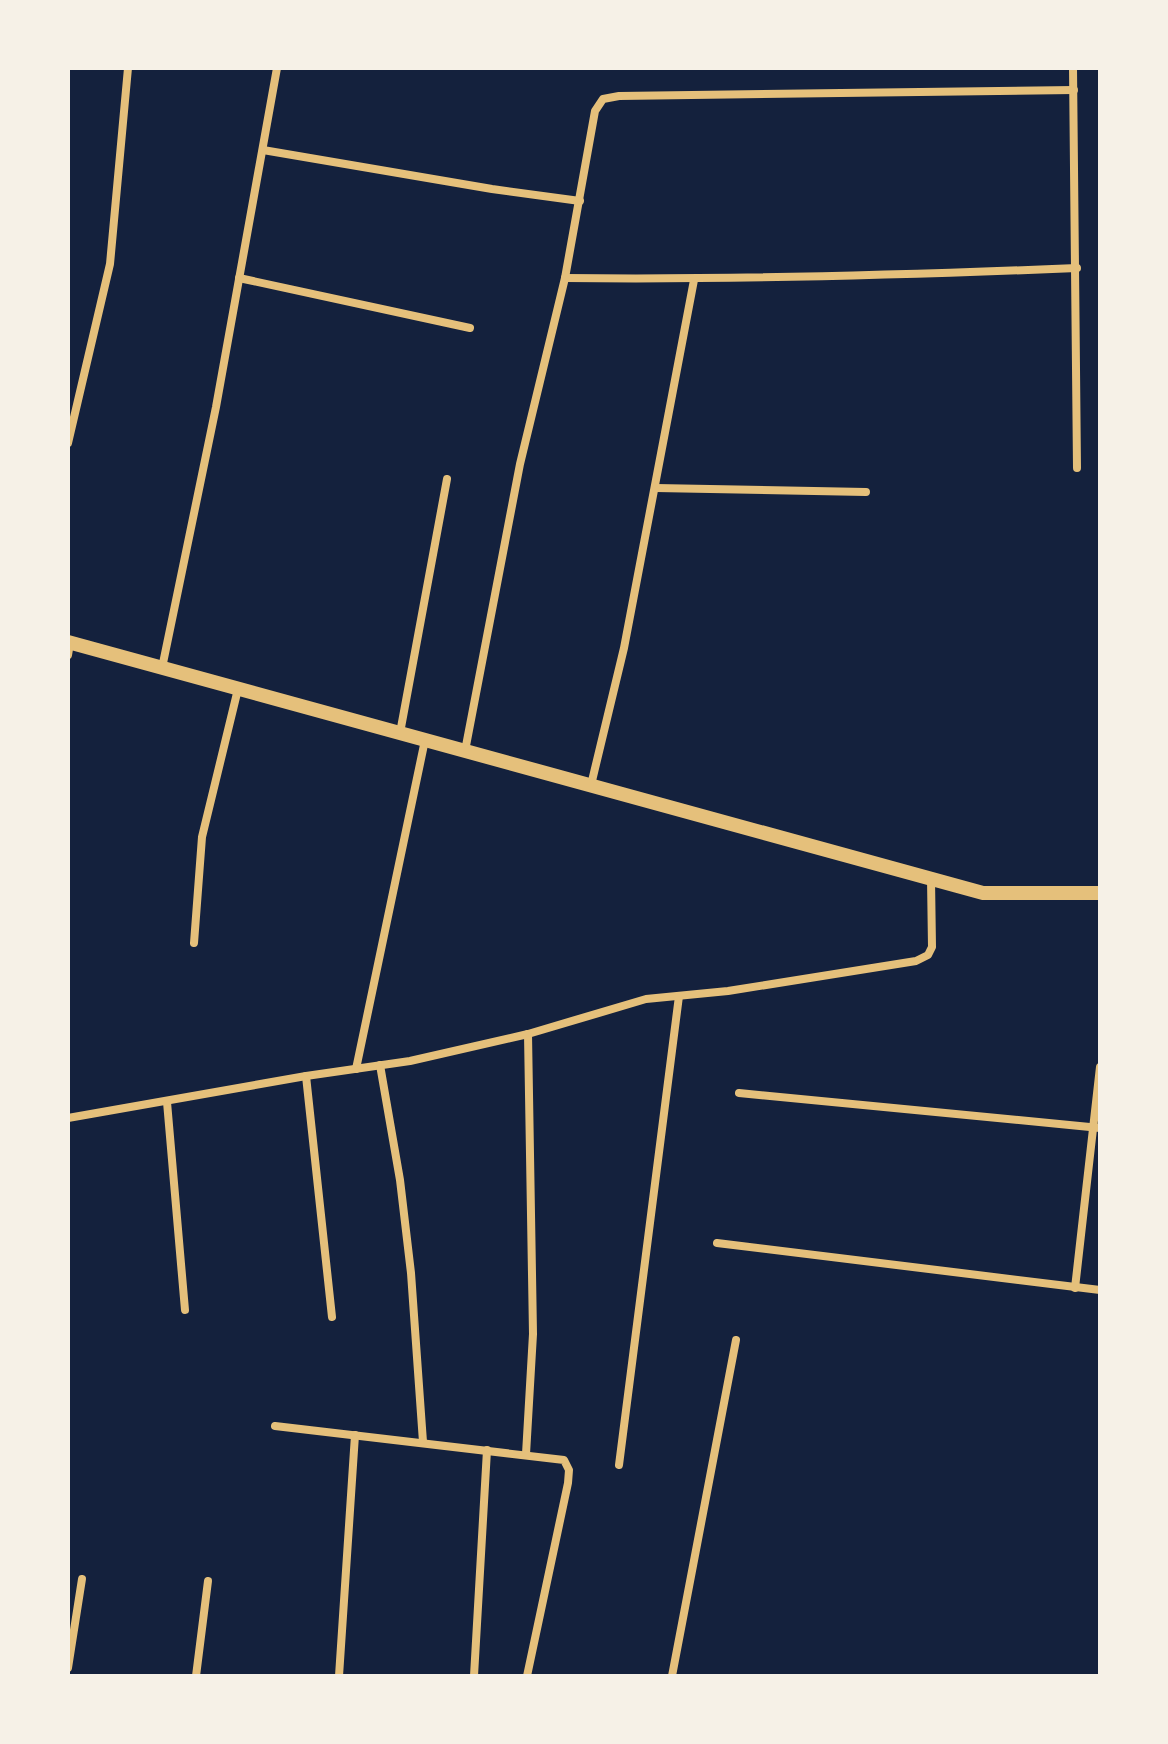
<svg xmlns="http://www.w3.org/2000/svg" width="1168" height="1744" font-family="'Work Sans',sans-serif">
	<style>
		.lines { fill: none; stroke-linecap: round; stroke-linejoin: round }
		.minor { stroke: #e5c07b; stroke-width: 8 }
		.tertiary { stroke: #e5c07b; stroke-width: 14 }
	</style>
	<rect width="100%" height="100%" fill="#14213d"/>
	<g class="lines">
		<g class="minor">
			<polyline points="1073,68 1077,468"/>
			<polyline points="263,150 492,189 580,201"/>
			<polyline points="239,278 470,328"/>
			<path d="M565 278C736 280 906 275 1077 268"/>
			<polyline points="68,443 110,264 128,68"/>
			<polyline points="656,488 866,492"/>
			<polyline points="68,655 70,643"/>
			<polyline points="162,668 216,407 277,68"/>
			<polyline points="400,733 447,479"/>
			<polyline points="465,751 520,464 565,278 595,111 603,99 619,96 1074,90"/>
			<polyline points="591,785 624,648 694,280"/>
			<polyline points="194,943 202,837 238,689"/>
			<polyline points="380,1065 400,1180 411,1273 423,1442"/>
			<polyline points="356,1069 425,740"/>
			<polyline points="306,1076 332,1317"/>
			<polyline points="739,1093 1100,1128"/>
			<polyline points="167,1102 185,1310"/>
			<polyline points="68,1118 306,1076 410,1061 528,1034 646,999 728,991 916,961 928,955 932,947 931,879"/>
			<polyline points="717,1243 1100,1290"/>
			<polyline points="1075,1288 1100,1067"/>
			<polyline points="275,1426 564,1460 569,1470 568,1483 527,1676"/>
			<polyline points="526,1454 533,1334 528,1034"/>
			<polyline points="619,1465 679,996"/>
			<polyline points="68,1668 82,1579"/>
			<polyline points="196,1676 208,1581"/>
			<polyline points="339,1676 355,1435"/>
			<polyline points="474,1676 487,1450"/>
			<polyline points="672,1676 736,1340"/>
		</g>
		<polyline class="tertiary" points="68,642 983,893 1100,893"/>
	</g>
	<rect width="1168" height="1744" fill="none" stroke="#f6f1e7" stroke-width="140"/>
</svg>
